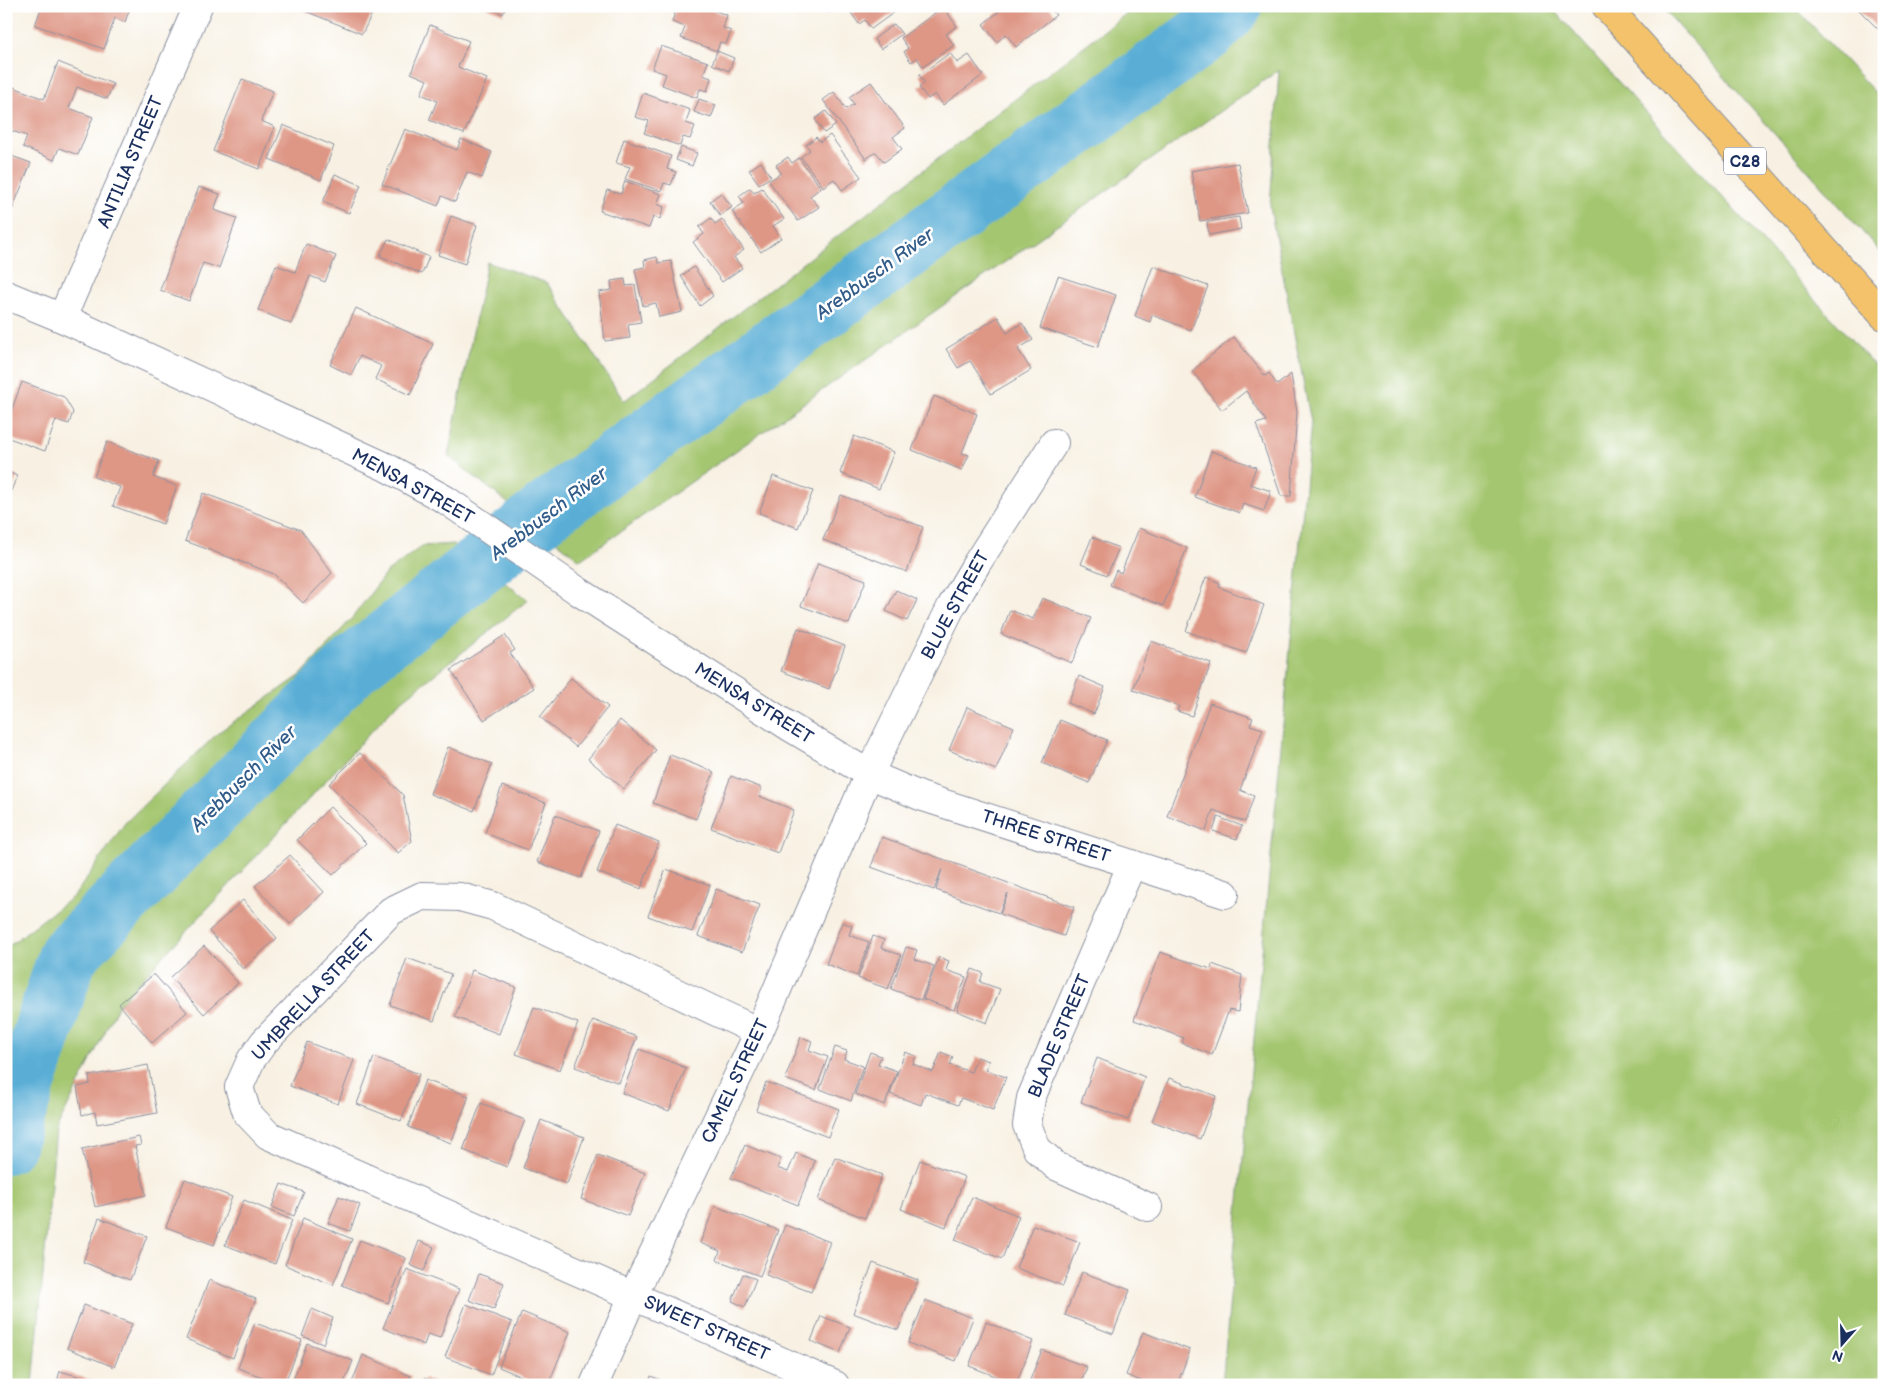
<svg xmlns="http://www.w3.org/2000/svg" width="1890" height="1391" font-family="'Balsamiq Sans',sans-serif">
	<style>
		.green { fill: #a4c66f; stroke: #607a66 }
		.lines { fill: none; stroke-linecap: round; stroke-linejoin: round }
		.river { stroke: #5aaed6; stroke-width: 60 }
		.building { fill: #de9685 }
		.minor-casing { stroke: #8a90a0; stroke-width: 30 }
		.highway-casing { stroke: #8a90a0; stroke-width: 30 }
		.minor { stroke: #fff; stroke-width: 28 }
		.highway { stroke: #f3c26a; stroke-width: 28 }
		.labels { text-anchor: middle; stroke-width: 5; stroke-linejoin: round; paint-order: stroke }
		.shield { fill: #fff; stroke: #5f6d8e; stroke-width: 1 }
		.shield-label { font-size: 16px; font-weight: bold; fill: #1b2f5e }
		.street-label { font-size: 18px; fill: #1b2f5e; stroke: #fff }
		.water-label { font-size: 19px; font-style: italic; fill: #315b88; stroke: #fff }
	</style>
	<rect width="100%" height="100%" fill="#fff"/>
	<filter id="ink" filterUnits="userSpaceOnUse"><feTurbulence type="fractalNoise" baseFrequency=".02" numOctaves="2"/><feDisplacementMap in="SourceGraphic" scale="10" xChannelSelector="R" yChannelSelector="G"/><feConvolveMatrix kernelMatrix="1 2 1 2 8 2 1 2 1" color-interpolation-filters="sRGB"/></filter>
	<filter id="wash" filterUnits="userSpaceOnUse"><feTurbulence type="fractalNoise" baseFrequency=".0096" numOctaves="4" result="noise"/><feDisplacementMap in="SourceGraphic" scale="20" xChannelSelector="R" yChannelSelector="G"/><feGaussianBlur stdDeviation="1.12" result="paint"/><feColorMatrix in="noise" values="0 0 0 0 0 0 0 0 0 0 0 0 0 0 0 0 0 1.4 0 .05"/><feComposite in="paint" operator="in"/></filter>
	<g filter="url(#wash)">
		<rect width="100%" height="100%" fill="#f8f1e3"/>
		<g class="green">
			<polygon points="1136,6 1550,6 1884,376 1884,1385 1222,1385 1311,422 1270,207 1279,70 580,560 448,456 487,262 547,283 624,401"/>
			<polygon points="1661,6 1794,6 1884,102 1884,256"/>
			<polygon points="454,544 528,600 395,706 119,1004 56,1130 33,1385 6,1385 6,948 75,895 125,823 219,732 301,675 352,618 386,573 422,546"/>
		</g>
		<g class="lines">
			<polyline class="river" points="6,1144 68,955 353,666 547,511 1208,31 1232,6"/>
		</g>
		<g id="blocks">
			<g class="building">
				<polygon points="42,6 126,6 130,8 125,22 115,18 104,49 35,25"/>
				<polygon points="293,6 367,6 374,10 362,34"/>
				<polygon points="485,6 506,6 503,14"/>
				<polygon points="677,6 702,6 727,15 723,28 731,31 726,44 720,42 717,51 681,38 685,27 672,22"/>
				<polygon points="825,6 838,6 829,13"/>
				<polygon points="854,6 903,6 871,29 865,20 859,24 851,13 857,10"/>
				<polygon points="1006,6 1052,6 1050,8 1056,15 1016,47 1006,34 997,42 983,24"/>
				<polygon points="1855,6 1884,6 1884,35"/>
				<polygon points="943,7 957,26 946,34 954,45 923,67 917,58 911,62 904,52 908,48 901,38"/>
				<polygon points="894,24 902,34 881,49 874,39"/>
				<polygon points="430,25 469,41 458,67 487,79 464,134 429,120 437,101 421,94 427,80 411,73"/>
				<polygon points="661,46 708,62 703,75 711,78 707,91 700,89 697,98 662,85 666,74 652,69"/>
				<polygon points="717,51 734,58 729,71 712,64"/>
				<polygon points="950,53 957,63 969,55 983,75 943,105 935,94 928,99 919,87 925,83 919,75"/>
				<polygon points="58,62 113,84 107,99 77,87 69,108 93,117 78,155 59,148 54,160 23,147 27,136 6,129 6,84 44,99"/>
				<polygon points="242,79 273,91 261,121 275,127 259,169 213,151"/>
				<polygon points="871,82 905,128 893,137 902,149 884,162 876,152 866,159 823,100 834,92 846,109 854,104 849,97"/>
				<polygon points="643,93 690,110 686,123 695,126 690,139 683,137 680,146 644,133 649,121 635,117"/>
				<polygon points="699,99 716,105 711,118 694,112"/>
				<polygon points="826,111 836,125 824,133 815,119"/>
				<polygon points="283,125 334,146 321,180 269,159"/>
				<polygon points="405,129 457,150 461,139 492,152 482,178 467,172 455,202 442,196 438,206 382,184"/>
				<polygon points="830,135 861,177 842,190 834,179 823,187 801,157 810,150 806,145 816,137 820,142"/>
				<polygon points="624,139 671,156 667,169 676,172 671,185 664,183 661,191 625,179 630,167 616,163"/>
				<polygon points="681,147 697,153 692,166 676,160"/>
				<polygon points="6,154 31,163 8,220 6,219"/>
				<polygon points="788,157 792,163 799,158 821,188 810,196 819,207 798,221 769,181 781,173 776,165"/>
				<polygon points="761,162 771,177 759,184 749,170"/>
				<polygon points="1238,163 1248,213 1200,221 1191,171"/>
				<polygon points="335,174 361,185 349,213 323,202"/>
				<polygon points="625,181 661,194 657,204 664,207 660,219 653,217 649,228 600,211 607,190 621,194"/>
				<polygon points="199,187 220,194 214,210 237,218 219,268 203,263 189,301 160,290"/>
				<polygon points="750,188 754,193 762,188 784,219 773,226 781,238 761,252 732,211 744,203 739,196"/>
				<polygon points="721,193 732,207 720,216 710,201"/>
				<polygon points="451,216 477,225 465,264 438,255"/>
				<polygon points="1239,217 1241,229 1209,235 1207,222"/>
				<polygon points="711,218 715,224 722,219 744,250 734,257 742,268 722,282 693,242 704,234 699,227"/>
				<polygon points="388,239 429,257 422,274 380,256"/>
				<polygon points="306,244 336,256 325,282 310,276 291,324 258,310 276,265 295,272"/>
				<polygon points="657,257 658,263 671,261 682,312 659,317 656,303 643,306 635,269 645,267 644,260"/>
				<polygon points="1153,266 1208,286 1191,330 1152,315 1150,322 1135,316"/>
				<polygon points="694,267 713,296 700,306 681,276"/>
				<polygon points="1058,276 1116,295 1098,347 1040,328"/>
				<polygon points="625,279 626,286 635,285 641,322 628,324 630,338 605,341 599,292 612,290 611,281"/>
				<polygon points="356,308 433,344 410,395 375,379 381,366 360,356 351,375 330,365"/>
				<polygon points="998,317 1007,333 1022,323 1033,340 1018,349 1031,370 991,394 970,361 958,368 946,349"/>
				<polygon points="1234,337 1265,376 1269,373 1277,385 1291,374 1297,412 1291,496 1281,496 1256,424 1266,421 1246,391 1222,410 1192,371"/>
				<polygon points="22,382 64,397 73,412 69,424 56,420 45,451 6,437 6,425"/>
				<polygon points="934,396 977,414 962,453 969,455 962,470 912,450"/>
				<polygon points="854,436 894,452 879,489 840,473"/>
				<polygon points="107,442 159,461 153,477 177,486 163,524 113,506 120,487 94,477"/>
				<polygon points="1211,451 1256,467 1250,484 1271,491 1264,511 1243,504 1240,513 1195,497"/>
				<polygon points="6,471 17,476 11,491 6,488"/>
				<polygon points="773,476 813,491 798,528 759,513"/>
				<polygon points="203,493 301,530 332,573 303,603 274,574 185,541"/>
				<polygon points="841,495 923,527 907,572 823,540"/>
				<polygon points="1139,528 1187,548 1163,606 1110,585 1116,570 1121,573"/>
				<polygon points="1092,537 1119,548 1107,575 1081,564"/>
				<polygon points="818,563 866,580 849,624 801,606"/>
				<polygon points="1206,577 1220,583 1219,587 1264,605 1246,653 1186,631"/>
				<polygon points="896,590 917,600 907,621 886,611"/>
				<polygon points="1042,598 1091,618 1072,663 1001,634 1010,610 1033,619"/>
				<polygon points="798,628 845,646 829,689 781,671"/>
				<polygon points="505,635 515,650 510,653 534,688 484,720 451,670"/>
				<polygon points="1151,641 1211,663 1192,716 1177,711 1179,706 1133,690"/>
				<polygon points="1079,676 1105,687 1094,714 1068,703"/>
				<polygon points="571,678 608,707 576,747 540,717"/>
				<polygon points="1210,703 1253,718 1250,725 1263,729 1240,790 1254,796 1245,822 1213,810 1206,831 1167,816"/>
				<polygon points="967,707 1014,727 996,770 949,750"/>
				<polygon points="620,720 656,750 624,789 588,759"/>
				<polygon points="1060,720 1107,740 1089,783 1042,763"/>
				<polygon points="448,747 492,764 474,811 430,794"/>
				<polygon points="360,753 403,795 412,841 398,853 329,784"/>
				<polygon points="670,755 714,772 696,819 653,803"/>
				<polygon points="731,776 762,788 759,796 794,810 778,853 711,828"/>
				<polygon points="502,786 546,803 528,850 485,833"/>
				<polygon points="330,807 366,843 333,875 297,840"/>
				<polygon points="555,815 599,831 581,878 537,862"/>
				<polygon points="1218,817 1242,826 1237,839 1213,831"/>
				<polygon points="615,825 659,842 641,889 597,872"/>
				<polygon points="882,837 1074,907 1064,936 1000,914 1008,893 999,913 936,890 942,869 934,890 871,867"/>
				<polygon points="290,855 324,892 290,924 255,886"/>
				<polygon points="666,869 710,885 692,932 648,916"/>
				<polygon points="716,889 760,905 742,952 698,936"/>
				<polygon points="243,900 277,938 243,969 209,931"/>
				<polygon points="842,922 852,926 849,935 869,942 857,976 826,964"/>
				<polygon points="873,936 884,940 881,948 901,955 888,989 858,978"/>
				<polygon points="204,946 238,983 204,1014 170,977"/>
				<polygon points="906,947 917,950 914,959 934,966 921,1000 891,989"/>
				<polygon points="1160,952 1211,969 1212,964 1242,975 1238,1012 1229,1010 1212,1055 1182,1043 1184,1038 1134,1020"/>
				<polygon points="939,957 949,961 946,970 966,977 954,1010 923,999"/>
				<polygon points="407,958 451,974 434,1021 390,1005"/>
				<polygon points="972,969 983,973 980,982 1000,989 987,1023 957,1011"/>
				<polygon points="472,970 516,987 499,1034 455,1017"/>
				<polygon points="154,974 187,1012 152,1043 119,1004"/>
				<polygon points="534,1007 578,1023 560,1070 516,1054"/>
				<polygon points="593,1020 637,1037 619,1083 575,1067"/>
				<polygon points="801,1037 812,1041 809,1050 828,1057 816,1090 785,1079"/>
				<polygon points="307,1042 354,1060 338,1104 290,1086"/>
				<polygon points="835,1047 847,1051 844,1059 863,1066 851,1101 820,1089"/>
				<polygon points="639,1049 686,1068 669,1111 622,1093"/>
				<polygon points="870,1052 881,1056 878,1064 897,1071 885,1105 855,1094"/>
				<polygon points="905,1052 916,1056 913,1064 933,1072 941,1052 953,1057 950,1065 971,1072 977,1057 989,1061 986,1070 1006,1077 993,1110 961,1098 958,1105 925,1093 921,1105 890,1094"/>
				<polygon points="374,1057 419,1074 401,1121 357,1104"/>
				<polygon points="1097,1058 1145,1077 1128,1120 1081,1102"/>
				<polygon points="148,1065 157,1113 97,1124 95,1112 82,1115 77,1087 90,1084 89,1076"/>
				<polygon points="1169,1078 1216,1096 1200,1139 1152,1121"/>
				<polygon points="425,1080 469,1096 451,1143 408,1127"/>
				<polygon points="766,1082 839,1109 828,1137 756,1110"/>
				<polygon points="481,1103 525,1120 507,1167 463,1150"/>
				<polygon points="541,1120 584,1137 567,1184 523,1168"/>
				<polygon points="139,1137 141,1145 135,1146 146,1195 95,1207 82,1149"/>
				<polygon points="745,1145 781,1159 777,1168 788,1172 796,1153 815,1161 798,1205 731,1178"/>
				<polygon points="598,1155 645,1173 628,1216 581,1199"/>
				<polygon points="835,1157 882,1175 865,1218 818,1200"/>
				<polygon points="920,1160 965,1177 946,1227 901,1209"/>
				<polygon points="185,1179 232,1197 214,1245 166,1227"/>
				<polygon points="281,1184 304,1192 294,1216 272,1207"/>
				<polygon points="339,1196 360,1205 350,1231 328,1223"/>
				<polygon points="972,1197 1019,1216 1002,1259 955,1240"/>
				<polygon points="244,1200 292,1220 275,1264 225,1245"/>
				<polygon points="715,1206 778,1230 760,1276 717,1260 720,1251 700,1243"/>
				<polygon points="99,1218 147,1236 130,1280 83,1262"/>
				<polygon points="303,1218 352,1239 333,1285 285,1265"/>
				<polygon points="785,1225 830,1242 811,1292 766,1275"/>
				<polygon points="1033,1225 1080,1242 1063,1286 1016,1268"/>
				<polygon points="360,1240 406,1258 388,1303 342,1285"/>
				<polygon points="419,1241 434,1247 424,1271 410,1265"/>
				<polygon points="873,1263 918,1280 898,1330 853,1313"/>
				<polygon points="407,1269 459,1289 440,1338 428,1334 424,1345 383,1328"/>
				<polygon points="1082,1272 1130,1290 1113,1334 1065,1315"/>
				<polygon points="479,1274 504,1283 494,1309 469,1300"/>
				<polygon points="743,1274 756,1279 745,1307 732,1301"/>
				<polygon points="209,1280 256,1299 233,1358 186,1339"/>
				<polygon points="925,1300 973,1318 956,1361 908,1343"/>
				<polygon points="466,1304 512,1322 491,1375 445,1357"/>
				<polygon points="84,1305 132,1324 114,1367 67,1348"/>
				<polygon points="312,1309 333,1318 323,1344 302,1336"/>
				<polygon points="522,1312 570,1332 548,1385 541,1385 499,1367"/>
				<polygon points="821,1316 850,1327 840,1353 811,1341"/>
				<polygon points="986,1322 1033,1341 1016,1384 969,1366"/>
				<polygon points="255,1323 302,1340 284,1385 238,1368"/>
				<polygon points="1143,1332 1190,1350 1177,1385 1151,1385 1126,1375"/>
				<polygon points="307,1343 353,1361 343,1385 291,1385"/>
				<polygon points="1042,1350 1087,1367 1080,1385 1028,1385"/>
				<polygon points="363,1355 411,1376 408,1385 351,1385"/>
				<polygon points="60,1371 105,1384 104,1385 56,1385"/>
				<polygon points="651,1376 673,1385 648,1385"/>
				<polygon points="424,1378 439,1385 421,1385"/>
			</g>
		</g>
	</g>
	<g filter="url(#ink)">
		<use href="#blocks" fill-opacity="0" stroke="#8a90a0" stroke-width="1"/>
		<g class="lines">
			<defs>
				<g id="minor">
					<polyline points="6,295 62,318 386,467 446,500 578,591 790,727 869,774 920,796 1225,894"/>
					<polyline points="62,318 198,6"/>
					<polyline points="1132,864 1031,1098 1027,1125 1037,1149 1056,1166 1148,1207"/>
					<polyline points="759,1032 493,906 460,897 422,896 391,911 264,1042 251,1060 239,1087 247,1113 268,1135 835,1385"/>
					<polyline points="594,1385 633,1296 759,1032 869,774 951,607 977,563 1054,443"/>
				</g>
				<polyline id="highway" points="1606,6 1884,316"/>
			</defs>
			<use href="#minor" class="minor-casing"/>
			<use href="#highway" class="highway-casing"/>
			<use href="#minor" class="minor"/>
			<use href="#highway" class="highway"/>
		</g>
	</g>
	<g class="labels">
		<rect class="shield" x="1724" y="147.5" width="42" height="27" rx="4"/>
		<g class="shield-label">
			<text x="1745" y="167">C28</text>
		</g>
		<g class="street-label">
			<text transform="translate(130 162) rotate(-67)" y="6">ANTILIA STREET</text>
			<text transform="translate(413 486) rotate(29)" y="6">MENSA STREET</text>
			<text transform="translate(955 605) rotate(-61)" y="6">BLUE STREET</text>
			<text transform="translate(754 703) rotate(32)" y="6">MENSA STREET</text>
			<text transform="translate(1046 836) rotate(18)" y="6">THREE STREET</text>
			<text transform="translate(313 995) rotate(-47)" y="6">UMBRELLA STREET</text>
			<text transform="translate(1059 1036) rotate(-67)" y="6">BLADE STREET</text>
			<text transform="translate(735 1081) rotate(-65)" y="6">CAMEL STREET</text>
			<text transform="translate(707 1328) rotate(24)" y="6">SWEET STREET</text>
		</g>
		<g class="water-label">
			<text transform="translate(874 273) rotate(-36)" y="7">Arebbusch River</text>
			<text transform="translate(548 513) rotate(-37)" y="7">Arebbusch River</text>
			<text transform="translate(243 778) rotate(-45)" y="7">Arebbusch River</text>
		</g>
	</g>
	<rect width="1890" height="1391" fill="none" stroke="#fff" stroke-width="25"/>
	<g transform="translate(1842 1344) rotate(200)" stroke="#ffffff" stroke-width="4" paint-order="stroke">
	<path d="M0-4L9 19L0 12L-9 19Z" fill="#1b2f5e"/>
	<text y="-8" font-size="14" font-weight="bold" text-anchor="middle" fill="#1b2f5e">N</text>
	</g>
</svg>
